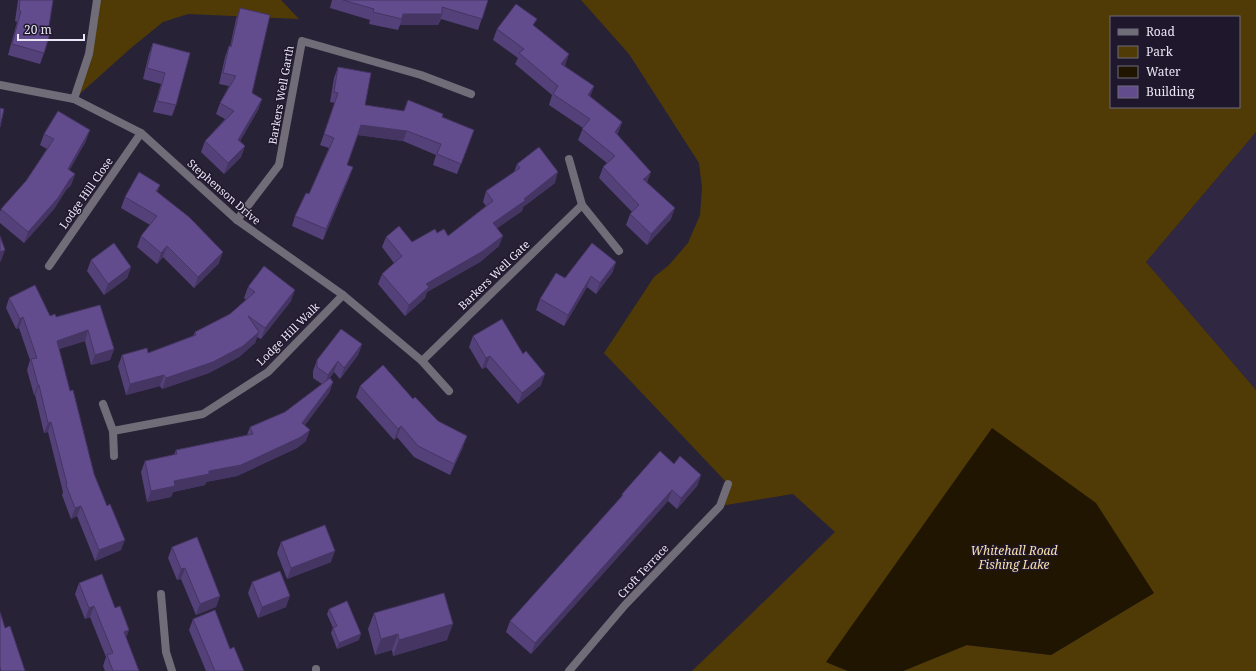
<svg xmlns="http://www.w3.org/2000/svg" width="1256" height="671" font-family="'Noto Serif',serif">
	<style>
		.built { fill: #302743 }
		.green { fill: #503b07; fill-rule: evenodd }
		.water { fill: #201500 }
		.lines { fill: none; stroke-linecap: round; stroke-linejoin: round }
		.street { stroke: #706d78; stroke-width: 8 }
		.wall { fill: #544179 }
		.shaded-wall { fill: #453563 }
		.building { fill: #624c8d; stroke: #453563 }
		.labels { text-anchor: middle; stroke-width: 3; stroke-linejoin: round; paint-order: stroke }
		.street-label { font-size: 11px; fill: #eae6f5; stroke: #1f182d }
		.water-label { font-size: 12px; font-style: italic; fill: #fbe0a6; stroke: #1f182d }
	</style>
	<rect width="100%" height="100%" fill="#282237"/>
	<polygon class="built" points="1256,132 1256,390 1146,262"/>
	<g class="green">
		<polygon points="97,0 281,0 299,19 188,14 163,22 131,48 74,99 89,54"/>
		<path d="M581 0H1256V132L1146 262 1256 390V671H903L966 645 1051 655 1154 593 826 662 848 671H692L742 623 835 532 793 494 720 506 728 484 604 353 654 277 669 265 688 243 700 215 702 188 699 163 629 54ZM1111 17H1239V107H1111Z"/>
	</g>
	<polygon class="water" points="992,428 1096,503 1154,593 1051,655 967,645 903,671 848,671 826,662"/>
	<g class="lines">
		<g class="street">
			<polyline points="0,85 74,99 141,133 237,220 343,295 422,361 449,391"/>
			<polyline points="74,99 89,54 97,0"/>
			<polyline points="582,205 619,251"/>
			<polyline points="237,220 279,165 302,41 421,75 471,94"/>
			<polyline points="49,266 141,133"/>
			<polyline points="422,361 582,205 569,159"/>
			<polyline points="103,404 113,431 203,414 268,372 343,295"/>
			<polyline points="113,431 114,456"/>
			<polyline points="161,594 166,652 172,671"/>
			<polyline points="316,671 316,669"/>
			<polyline points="569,671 625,605 720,506 728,484"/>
		</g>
	</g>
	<g class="wall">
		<polygon points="18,0 53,0 44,53 40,64 8,55 17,22 15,21"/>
		<polygon points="332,0 488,0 478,30 441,19 438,25 400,25 398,30 369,24 370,20 330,8"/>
		<polygon points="240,8 252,93 262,99 258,110 240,141 245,146 241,157 224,174 201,152 205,141 225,119 216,114 220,103 229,86 219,84 225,57 229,46 230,47 236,19"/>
		<polygon points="534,26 565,66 594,86 590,96 622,122 618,133 617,134 647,183 671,219 647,245 626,225 630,214 632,212 599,178 603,167 607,163 578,140 583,128 549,105 552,95 515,64 518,58 493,40 497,29"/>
		<polygon points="153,43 190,53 176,105 172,116 153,112 161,84 143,79 149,54"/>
		<polygon points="338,67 365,105 442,117 470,140 457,174 433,165 436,155 403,141 358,135 347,165 353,167 349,178 323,240 292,226 295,216 309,194 329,148 320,145 335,103 330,102 334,78"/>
		<polygon points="44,134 86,141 69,170 75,174 71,185 66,190 54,209 24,243 0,223 0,212 1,209 26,181 47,149 40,145"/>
		<polygon points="517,164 555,183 523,207 522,211 497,228 499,246 480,262 427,292 425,298 405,316 378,284 382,274 394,263 382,247 386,237 412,242 437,233 448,236 486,206 483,202 486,191 514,172"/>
		<polygon points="160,185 157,192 219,263 194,288 163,257 157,264 137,247 141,236 150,225 121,208 125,197"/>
		<polygon points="91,260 131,267 127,278 104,295 87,271"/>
		<polygon points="616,262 612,273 596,294 587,287 564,326 536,310 540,299 565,278"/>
		<polygon points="248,287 291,301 261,339 257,337 255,343 239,357 209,373 162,389 160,386 126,395 118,366 122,355 148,353 193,336 195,332 230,314 246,300 244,298"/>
		<polygon points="9,298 50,316 56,317 100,305 114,349 110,360 91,365 85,341 59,349 70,391 94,474 121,550 95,561 77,516 71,519 62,495 63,492 48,432 44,433 35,395 34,395 27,370 30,360 19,328 16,329 6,308"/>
		<polygon points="473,336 541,385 518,404 486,367 482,369 469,347"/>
		<polygon points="362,344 358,355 340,379 334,372 329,379 333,382 329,393 305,425 306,441 297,448 237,476 206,482 205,485 173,492 171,497 147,502 141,472 145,461 174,455 176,450 247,435 250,427 285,412 322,384 313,378 313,371 317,360"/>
		<polygon points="360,386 413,399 438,421 463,447 450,475 414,457 397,437 394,440 356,397"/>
		<polygon points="674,464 701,475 697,486 677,509 668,501 531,654 506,632 510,621 621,497 622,494"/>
		<polygon points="281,542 331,562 287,579 277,553"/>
		<polygon points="172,547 220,596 216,607 196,615 181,579 177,580 168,558"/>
		<polygon points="252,582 286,607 258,618 248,593"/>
		<polygon points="79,583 126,638 139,671 105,671 103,666 106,657 90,617 85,619 75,594"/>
		<polygon points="329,609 359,640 337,649 331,633 333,628 327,614"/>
		<polygon points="374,613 447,640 393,656 392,650 375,655 368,629"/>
		<polygon points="193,619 244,671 206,671 189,630"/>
	</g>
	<g class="shaded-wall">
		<polygon points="403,14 442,14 438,25 400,25"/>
		<polygon points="569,54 565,66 557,75 561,64"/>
		<polygon points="594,86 590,97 588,95"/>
		<polygon points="262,99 258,110 234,151 238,140"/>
		<polygon points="622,122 618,133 611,143 615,132"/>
		<polygon points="361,125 407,131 403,141 358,135"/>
		<polygon points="90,130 86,141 64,180 68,169"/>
		<polygon points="245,146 241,157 224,174 228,163"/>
		<polygon points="353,167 349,178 323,240 326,229"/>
		<polygon points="558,172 555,183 523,207 522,211 489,234 493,223"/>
		<polygon points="651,172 647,183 640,190 643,179"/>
		<polygon points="75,174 71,185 66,190 54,209 24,243 28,232 70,179"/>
		<polygon points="675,208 671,219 647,245 651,234"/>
		<polygon points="503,236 499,246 480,262 427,292 425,298 405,316 409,305 426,284"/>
		<polygon points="167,246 163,257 157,264 161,253"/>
		<polygon points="5,250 1,261 0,262 0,252"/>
		<polygon points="223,252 219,263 194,288 198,277"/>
		<polygon points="616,262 612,273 596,294 600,283"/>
		<polygon points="131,267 127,278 104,295 108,284"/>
		<polygon points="591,276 587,287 564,326 568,315"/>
		<polygon points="295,290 291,301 261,339 265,328"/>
		<polygon points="23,317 19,328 16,329 20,319"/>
		<polygon points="88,330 85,341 53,351 57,341"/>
		<polygon points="259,332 255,343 239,357 209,373 162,389 166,378"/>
		<polygon points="362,344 358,355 340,379 344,368"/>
		<polygon points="114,349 110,360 91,365 95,355"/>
		<polygon points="490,356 486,367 482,369 486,358"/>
		<polygon points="338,361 334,372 324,386 328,375"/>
		<polygon points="545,374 541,385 518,404 522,393"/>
		<polygon points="164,375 160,386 126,395 130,384"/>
		<polygon points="333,382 329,393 298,434 302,423"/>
		<polygon points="38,385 39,385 35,395 34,395"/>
		<polygon points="51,422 48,432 44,433 48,423"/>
		<polygon points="401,426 397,437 394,440 398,429"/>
		<polygon points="310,430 306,441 297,448 237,476 206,482 205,485 173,492 171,497 147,502 151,491 174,481 209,471"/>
		<polygon points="467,436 463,447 450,475 454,464"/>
		<polygon points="701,475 697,486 677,509 681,498"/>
		<polygon points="672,490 668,501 531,654 535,643"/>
		<polygon points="81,506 77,516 71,519 75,508"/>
		<polygon points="125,540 121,550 95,561 99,550"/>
		<polygon points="335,551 331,562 287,579 291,568"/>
		<polygon points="185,568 181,579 177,580 181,569"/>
		<polygon points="220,596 216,607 196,615 200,604"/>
		<polygon points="290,596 286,607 258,618 262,607"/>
		<polygon points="94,606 90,617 85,619 89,608"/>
		<polygon points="453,624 447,640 393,656 399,640"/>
		<polygon points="129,630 125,641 124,632"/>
		<polygon points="361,634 359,640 337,649 339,643"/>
		<polygon points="398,634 392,650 375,655 381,639"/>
	</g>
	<g class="building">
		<polygon points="20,0 53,0 49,26 52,27 44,53 12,44 21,11 19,10"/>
		<polygon points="343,0 488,0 482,19 442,7 442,14 403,14 402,19 373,12 374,9"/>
		<polygon points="516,4 537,19 533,25 569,54 561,64 594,86 588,95 622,122 615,132 651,172 644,179 643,179 675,208 651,234 630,214 639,205 603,167 615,156 582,129 590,119 553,94 558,86 519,53 524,49 497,29"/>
		<polygon points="240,8 270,15 252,93 262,99 238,140 245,146 228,163 205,141 234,111 220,103 236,76 223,73 229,46 231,47"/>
		<polygon points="153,43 190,53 176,105 157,101 165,73 147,68"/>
		<polygon points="338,67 371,73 365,105 404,111 408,100 443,114 442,117 474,130 461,164 437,154 441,144 407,131 361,125 347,165 353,167 326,229 295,216 306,193 309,194 334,138 324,134 338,93 334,92"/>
		<polygon points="0,108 4,109 0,127"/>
		<polygon points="58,111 90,130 68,169 75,174 70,179 58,198 28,232 1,209 26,181 54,139 44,134"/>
		<polygon points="539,147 558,172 524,199 526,200 493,223 503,236 483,251 426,284 429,287 409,305 382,274 402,256 386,237 399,226 412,242 435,229 437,233 444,229 448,236 493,201 486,191 520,168 517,164"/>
		<polygon points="139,172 160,185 156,191 189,217 223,252 198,277 167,246 161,253 141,236 157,216 125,197"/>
		<polygon points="0,236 5,250 0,252"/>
		<polygon points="114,243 131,267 108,284 91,260"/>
		<polygon points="592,243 616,262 600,283 591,276 568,315 540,299 556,273 565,278"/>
		<polygon points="264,266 295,290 265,328 248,316 259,332 243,346 213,362 166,378 164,375 130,384 122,355 147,348 148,353 196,335 195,332 230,314 255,292 248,287"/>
		<polygon points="35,285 50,316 55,314 56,317 100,305 114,349 95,355 88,330 57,341 70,391 73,390 94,474 107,506 110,504 125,540 99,550 81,506 75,508 66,485 67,484 51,422 48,423 39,385 38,385 31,359 37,358 23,317 20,319 9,298"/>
		<polygon points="502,319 523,354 526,351 545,374 522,393 490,356 486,358 473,336"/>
		<polygon points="341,329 362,344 344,368 338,361 328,375 317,367 317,360"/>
		<polygon points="383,365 413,399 415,397 438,421 467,436 454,464 418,446 401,426 398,429 360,386"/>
		<polygon points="330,378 333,382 302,423 310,430 301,437 241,465 209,471 209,474 174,481 175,486 151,491 145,461 177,454 176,450 253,434 250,427 285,412"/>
		<polygon points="660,451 674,464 680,456 701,475 681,498 672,490 535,643 510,621 623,495 622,494"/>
		<polygon points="325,525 335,551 291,568 281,542"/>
		<polygon points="197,537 220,596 200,604 185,568 181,569 172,547"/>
		<polygon points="280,571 290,596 262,607 252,582"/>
		<polygon points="102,574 115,608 120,606 129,630 124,632 139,671 113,671 107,655 113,653 94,606 89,608 79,583"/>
		<polygon points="444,593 453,624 399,640 398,634 381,639 374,613"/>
		<polygon points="347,601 361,634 339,643 333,628 337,626 329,609"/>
		<polygon points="215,610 230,649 234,647 244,671 215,671 193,619"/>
		<polygon points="0,612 5,628 10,626 25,671 1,671 0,667"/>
	</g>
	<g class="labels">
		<g class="street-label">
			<text transform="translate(281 95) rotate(-80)" y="4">Barkers Well Garth</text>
			<text transform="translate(224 192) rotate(41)" y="4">Stephenson Drive</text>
			<text transform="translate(86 193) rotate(-55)" y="4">Lodge Hill Close</text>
			<text transform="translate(494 275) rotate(-44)" y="4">Barkers Well Gate</text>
			<text transform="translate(288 334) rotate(-45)" y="4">Lodge Hill Walk</text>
			<text transform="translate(643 571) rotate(-47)" y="4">Croft Terrace</text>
		</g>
		<g class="water-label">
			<text x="1014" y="555">Whitehall Road<tspan x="1014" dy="14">Fishing Lake</tspan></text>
		</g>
	</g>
	<rect x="1110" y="16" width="130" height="92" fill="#1f182d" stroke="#706a7d"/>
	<rect x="1118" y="29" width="20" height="6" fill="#706d78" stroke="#706a7d"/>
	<text x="1146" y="36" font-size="12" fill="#eae6f5">Road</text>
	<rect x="1118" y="46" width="20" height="12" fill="#503b07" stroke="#706a7d"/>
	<text x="1146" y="56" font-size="12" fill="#eae6f5">Park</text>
	<rect x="1118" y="66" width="20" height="12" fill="#201500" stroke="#706a7d"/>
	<text x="1146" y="76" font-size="12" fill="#eae6f5">Water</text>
	<rect x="1118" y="86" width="20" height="12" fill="#624c8d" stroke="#706a7d"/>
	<text x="1146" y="96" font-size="12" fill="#eae6f5">Building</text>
	<path d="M18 34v6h66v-6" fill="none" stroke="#eae6f5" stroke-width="2"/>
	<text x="24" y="34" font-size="12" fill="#eae6f5" stroke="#1f182d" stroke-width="3" paint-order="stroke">20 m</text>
</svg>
